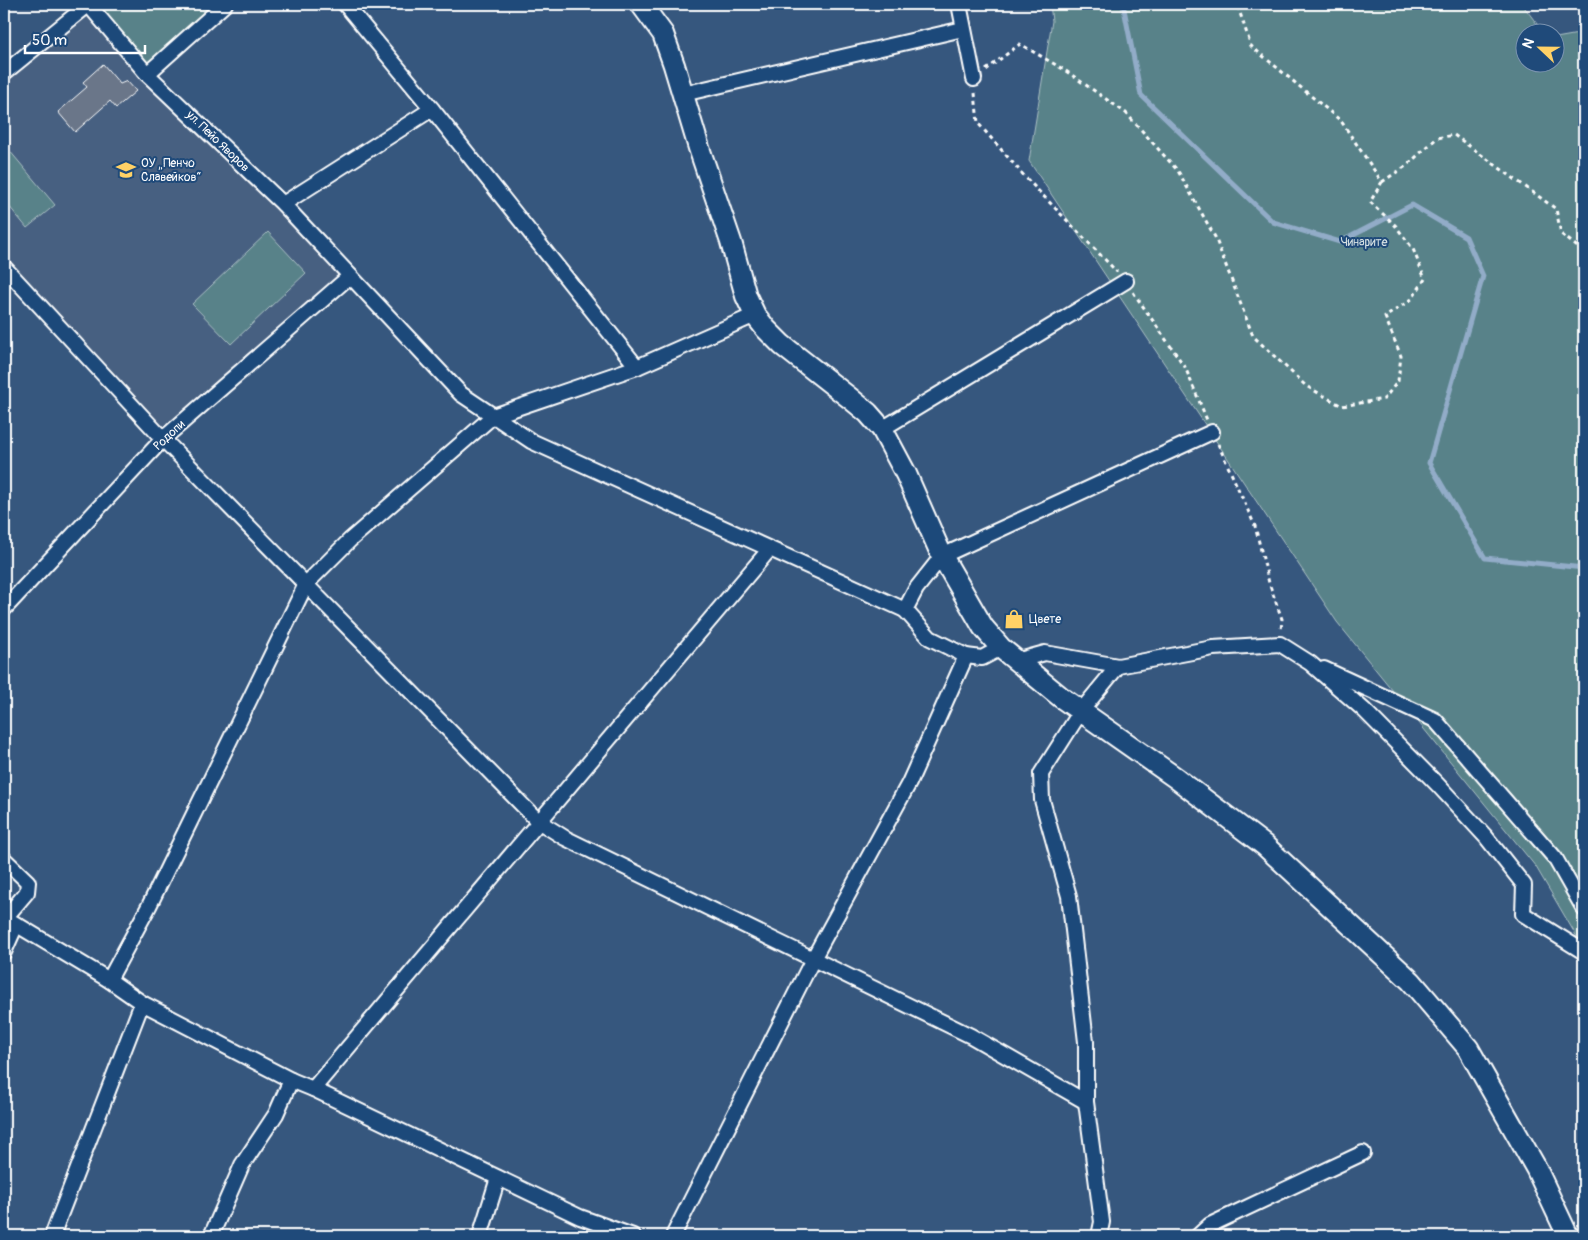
<svg xmlns="http://www.w3.org/2000/svg" width="1588" height="1240" font-family="Pangolin,sans-serif">
	<style>
		.built { fill: #466081 }
		.green { fill: #588289; stroke: #acc0c4 }
		.lines { fill: none; stroke-linecap: round; stroke-linejoin: round }
		.stream { stroke: #92acc8; stroke-width: 5 }
		.building { fill: #6a7689; stroke: #fff }
		.street-casing { stroke: #fff; stroke-width: 18 }
		.secondary-casing { stroke: #fff; stroke-width: 24 }
		.path { stroke: #fff; stroke-width: 3; stroke-dasharray: 4 4; stroke-linecap: butt }
		.street { stroke: #1f4a7a; stroke-width: 14 }
		.secondary { stroke: #1f4a7a; stroke-width: 20 }
		.labels { text-anchor: middle; stroke-width: 4; stroke-linejoin: round; paint-order: stroke }
		.street-label { font-size: 12px; fill: #fff; stroke: #1f4a7a }
		.poi-label { font-size: 12px; fill: #fff; stroke: #1f4a7a; text-anchor: start }
		.park-label { font-size: 12px; fill: #d5e0e2; stroke: #1f4a7a }
	</style>
	<rect width="100%" height="100%" fill="#36577e"/>
	<filter id="ink" filterUnits="userSpaceOnUse"><feTurbulence type="fractalNoise" baseFrequency=".02" numOctaves="2"/><feDisplacementMap in="SourceGraphic" scale="10" xChannelSelector="R" yChannelSelector="G"/><feConvolveMatrix kernelMatrix="1 2 1 2 8 2 1 2 1" color-interpolation-filters="sRGB"/></filter>
	<g filter="url(#ink)">
		<polygon class="built" points="88,4 350,276 163,439 4,267 4,73"/>
		<g class="green">
			<polygon points="89,4 219,4 147,74"/>
			<polygon points="1050,4 1522,4 1543,32 1526,32 1526,62 1556,62 1556,38 1584,33 1584,949 1536,867 1337,622 1029,161 1052,21"/>
			<polygon points="9,150 55,205 27,228 4,200 4,155"/>
			<polygon points="268,232 306,273 231,344 192,304"/>
		</g>
		<g class="lines">
			<polyline class="stream" points="1123,4 1141,95 1273,222 1340,242 1412,205 1466,237 1483,276 1429,463 1485,558 1584,568"/>
		</g>
		<polygon class="building" points="103,64 120,84 127,81 136,91 116,108 110,101 75,132 58,112 87,87 83,82"/>
		<g class="lines">
			<defs>
				<g id="street">
					<polyline points="88,4 147,74 283,204 461,394 531,441 905,610"/>
					<polyline points="345,4 432,109 637,367"/>
					<polyline points="959,4 974,79"/>
					<polyline points="4,73 89,4"/>
					<polyline points="147,74 225,4"/>
					<polyline points="683,94 963,29"/>
					<polyline points="283,204 432,109"/>
					<polyline points="4,267 163,439 538,821 565,838 971,1036 1086,1102"/>
					<polyline points="882,429 1126,281"/>
					<polyline points="4,609 163,439 350,276"/>
					<polyline points="1001,648 982,658 966,656 930,638 905,610 916,589 942,556 1212,432"/>
					<polyline points="1016,661 1045,653 1118,666"/>
					<polyline points="1324,669 1435,720 1555,858 1584,909"/>
					<polyline points="4,859 28,882 27,892 5,918"/>
					<polyline points="4,917 109,980 142,1003 291,1080 313,1089 580,1217 633,1236"/>
					<polyline points="4,952 16,925"/>
					<polyline points="109,980 149,906 306,584 350,540 493,416 637,367 755,315"/>
					<polyline points="313,1089 769,550"/>
					<polyline points="52,1236 142,1003"/>
					<polyline points="211,1236 242,1165 276,1114 291,1080"/>
					<polyline points="480,1236 498,1178"/>
					<polyline points="673,1236 813,959 909,783 966,656"/>
					<polyline points="1099,1236 1102,1222 1086,1102 1086,1042 1069,896 1042,800 1041,774 1081,711 1118,666 1213,648 1280,644 1310,663 1364,710 1438,785 1486,837 1524,885 1523,914 1584,952"/>
					<polyline points="1198,1236 1210,1225 1363,1153"/>
				</g>
				<polyline id="secondary" points="641,4 663,34 674,65 699,148 731,242 746,296 755,315 766,329 782,345 851,399 868,413 882,429 906,474 942,556 983,627 1001,648 1062,698 1176,778 1264,845 1411,981 1468,1048 1536,1168 1568,1236"/>
			</defs>
			<use href="#street" class="street-casing"/>
			<use href="#secondary" class="secondary-casing"/>
			<g class="path">
				<polyline points="986,70 1020,44 1063,69 1126,113 1178,171 1215,237 1253,336 1306,386 1342,406 1384,399 1398,381 1401,356 1385,317 1412,299 1425,279 1413,249 1395,225 1370,202 1382,182 1341,121 1251,46 1237,4"/>
				<polyline points="975,93 978,123 1026,178 1117,272"/>
				<polyline points="1382,182 1406,166 1437,138 1454,135 1556,209 1561,234 1584,252"/>
				<polyline points="1133,292 1185,367 1207,420"/>
				<polyline points="1218,444 1255,526 1269,583 1282,619 1281,631"/>
			</g>
			<use href="#street" class="street"/>
			<use href="#secondary" class="secondary"/>
		</g>
	</g>
	<defs>
		<symbol id="school-bare" viewBox="-9 -9 18 18"><path d="M0-5L7-2L0 1L-7-2ZM-4 1L0 2.5L4 1V4Q0 6-4 4Z" fill="#ffd166" stroke="#1f4a7a" stroke-width="2.5" paint-order="stroke"/></symbol>
		<symbol id="shop-bare" viewBox="-9 -9 18 18"><path d="M-5-2.5h2.3a2.7 3.5 0 0 1 5.4 0H5L5.5 6h-11ZM-1.5-2.5h3a1.5 2.3 0 0 0-3 0Z" fill="#ffd166" stroke="#1f4a7a" stroke-width="2.5" paint-order="stroke"/></symbol>
	</defs>
	<g fill-rule="evenodd">
		<use href="#school-bare" x="112" y="156" width="28" height="28"/>
		<use href="#shop-bare" x="1000" y="605" width="28" height="28"/>
	</g>
	<g class="labels">
		<g class="street-label">
			<text transform="translate(218 141) rotate(44)" y="4">ул. Пейо Яворов</text>
			<text transform="translate(169 435) rotate(-43)" y="4">Родопи</text>
		</g>
		<g class="poi-label">
			<text x="141" y="167">ОУ „Пенчо<tspan x="141" dy="14">Славейков“</tspan></text>
			<text x="1029" y="623">Цвете</text>
		</g>
		<g class="park-label">
			<text x="1364" y="246">Чинарите</text>
		</g>
	</g>
	<rect width="1588" height="1240" fill="none" stroke="#1f4a7a" stroke-width="20"/>
	<rect x="10" y="10" width="1568" height="1220" fill="none" stroke="#fff" stroke-width="2" filter="url(#ink)"/>
	<g transform="translate(1540 48) rotate(292)"><circle r="24" fill="#1f4a7a" stroke="#7992af"/>
	<path d="M0-4L9 19L0 12L-9 19Z" fill="#ffd166"/>
	<text y="-8" font-size="14" font-weight="bold" text-anchor="middle" fill="#ffffff">N</text>
	</g>
	<path d="M25 45v8h120v-8" fill="none" stroke="#ffffff" stroke-width="2.5"/>
	<text x="32" y="45" font-size="15" fill="#ffffff" stroke="#1f4a7a" stroke-width="4" paint-order="stroke">50 m</text>
</svg>
